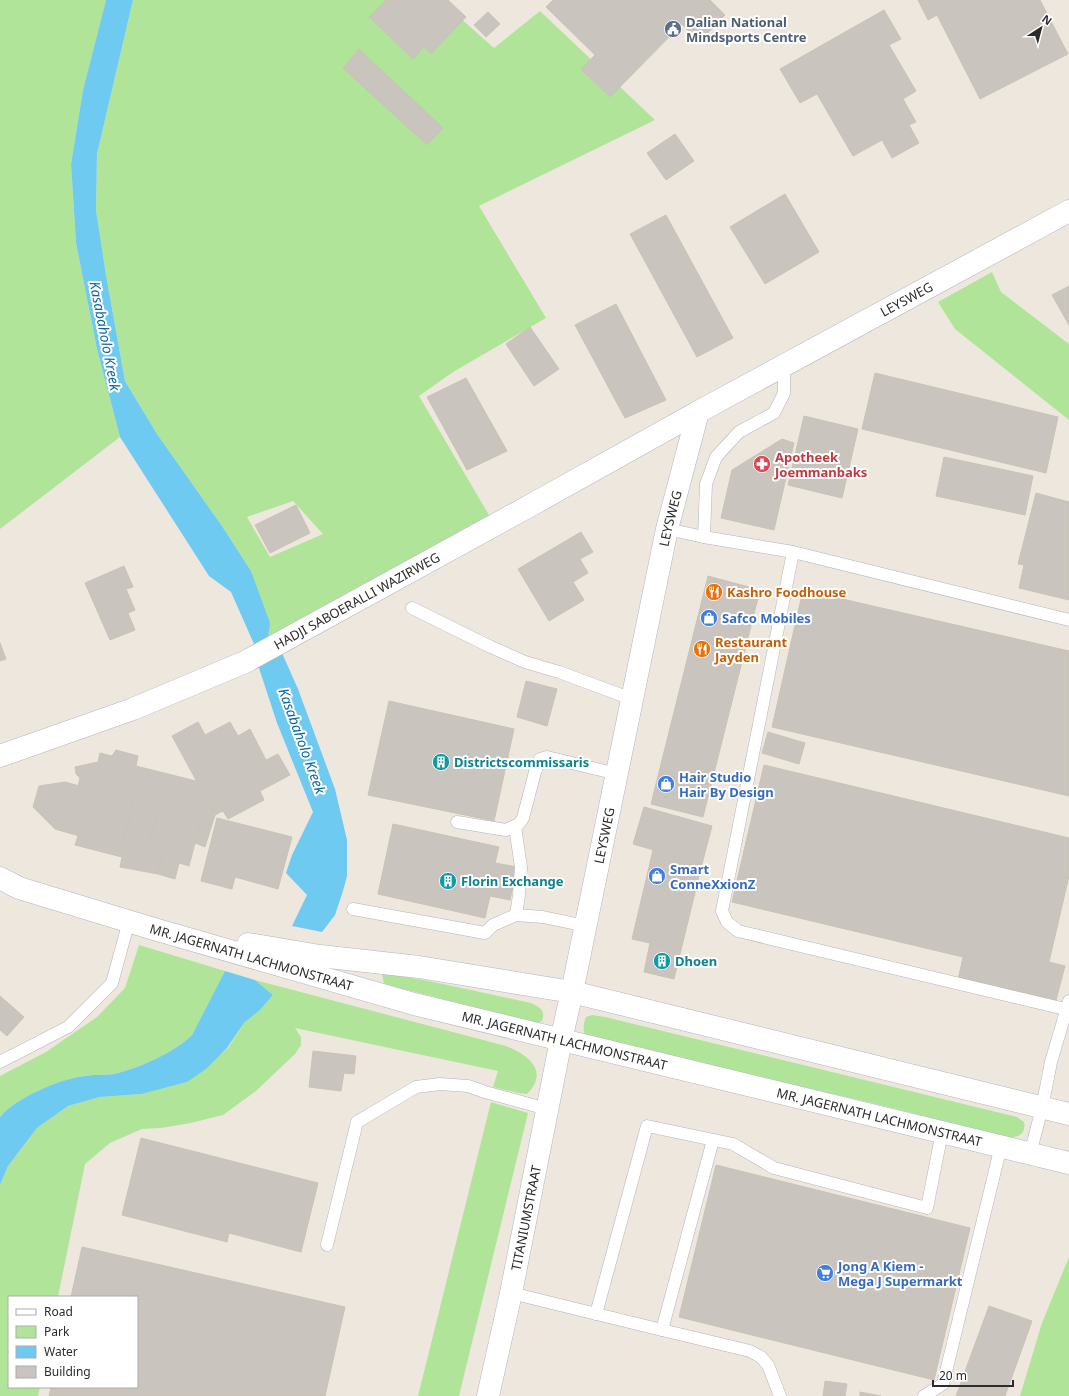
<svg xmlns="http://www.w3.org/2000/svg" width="1069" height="1396" font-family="'Noto Sans',sans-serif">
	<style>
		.green { fill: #b0e599; fill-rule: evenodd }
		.water { fill: #6fcaf1 }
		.building { fill: #c9c4bd; stroke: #c9c3b7 }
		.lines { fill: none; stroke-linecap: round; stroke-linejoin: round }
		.lane-casing { stroke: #b2b4bf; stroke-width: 13 }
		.street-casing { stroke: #b2b4bf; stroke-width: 23 }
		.secondary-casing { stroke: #b2b4bf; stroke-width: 23 }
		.lane { stroke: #fff; stroke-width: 12 }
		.street { stroke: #fff; stroke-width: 22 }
		.secondary { stroke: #fff; stroke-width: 22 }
		.labels { text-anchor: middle; stroke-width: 4; stroke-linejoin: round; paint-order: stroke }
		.service-label { font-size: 13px; font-weight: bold; fill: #4e5e75; stroke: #fff; text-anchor: start }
		.street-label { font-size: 13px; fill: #2c2c2c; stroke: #fff }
		.health-label { font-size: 13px; font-weight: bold; fill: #be3a42; stroke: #fff; text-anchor: start }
		.food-label { font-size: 13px; font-weight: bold; fill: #c56008; stroke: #fff; text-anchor: start }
		.shop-label { font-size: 13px; font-weight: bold; fill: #366cbe; stroke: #fff; text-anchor: start }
		.culture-label { font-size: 13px; font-weight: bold; fill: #0d838f; stroke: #fff; text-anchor: start }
		.water-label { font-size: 14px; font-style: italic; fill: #0b67a0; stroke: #fff }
	</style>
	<rect width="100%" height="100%" fill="#eee7de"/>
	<g class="green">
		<polygon points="0,0 106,0 83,90 71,164 76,243 97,349 120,437 0,529"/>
		<path d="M133 0H440L494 48 540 11 655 120 479 206 546 318 453 372 419 396 489 515 268 638 251 571 222 526 157 434 125 381 106 275 96 210 97 154ZM293 501 323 534 270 557 247 517Z"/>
		<polygon points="992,272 1001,292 1069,344 1069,420 955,329 938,302"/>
		<path d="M139 945 225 971 192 1035C175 1052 141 1067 118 1073 108 1076 96 1074 85 1076 59 1080 17 1097 0 1117V1076L46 1052 97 1017 125 988Z"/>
		<path d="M382 973 429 981 531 1003C540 1007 546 1011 542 1021L536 1024 529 1023 474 1007 384 984Z"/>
		<path d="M255 980 506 1046C528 1055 550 1071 527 1094L518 1093 493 1087 498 1071 295 1028 301 1037V1045L295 1054 256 1091 223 1115 191 1123 161 1128 142 1129 110 1143 85 1164 58 1297H9V1387H40L38 1396H0V1185L8 1166 37 1128 68 1106 100 1097 142 1094 187 1082 228 1048 244 1023 260 1010 273 995Z"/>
		<path d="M592 1015 605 1017 1017 1117 1024 1122C1026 1132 1021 1136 1011 1138L876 1104 585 1036C583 1029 583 1024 586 1017Z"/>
		<polygon points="491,1102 528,1113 459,1396 418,1396"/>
		<polygon points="1069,1257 1069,1396 1020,1396 1042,1323"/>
	</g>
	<g class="water">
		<polygon points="106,0 133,0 97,154 96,210 106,275 125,381 157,434 222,526 251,571 270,623 268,638 254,644 231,592 209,576 120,437 97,349 76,243 71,164 83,90"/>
		<polygon points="282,653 298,689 335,789 347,840 347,876 343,891 335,915 322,932 292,926 307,895 286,873 292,855 313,812 277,723 258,665"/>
		<path d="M225 971 255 980 273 995 260 1010 244 1023 227 1048 206 1069 187 1082 142 1094 100 1097 68 1106 37 1128 8 1166 0 1185V1117C17 1097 60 1079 85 1076 96 1074 108 1076 118 1073 141 1067 175 1052 192 1035Z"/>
	</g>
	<g class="building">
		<polygon points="386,0 448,0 466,17 431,54 424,47 413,59 369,17"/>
		<polygon points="553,0 710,0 725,15 699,42 682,24 610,97 581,69 595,55 546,7"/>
		<polygon points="918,0 1040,0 1068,54 980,99 937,15 928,20"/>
		<polygon points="884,10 901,39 889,45 916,91 903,99 916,122 909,125 919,143 892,158 882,140 853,156 817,94 800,103 780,69"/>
		<polygon points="488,12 500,24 486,37 474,25"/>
		<polygon points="359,49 443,128 427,145 343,68"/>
		<polygon points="675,134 694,161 666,180 647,153"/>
		<polygon points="785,194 819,252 765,284 730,227"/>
		<polygon points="666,215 733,338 697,357 630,234"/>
		<polygon points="1069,286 1069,325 1052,295"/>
		<polygon points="616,304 666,400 625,418 575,325"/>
		<polygon points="530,327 559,369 534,386 506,344"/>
		<polygon points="875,373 1058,417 1046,473 862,429"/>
		<polygon points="466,378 507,451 467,470 427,397"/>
		<polygon points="804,416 858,429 842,498 788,485"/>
		<polygon points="782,439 794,443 774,530 721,518 732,470"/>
		<polygon points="944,457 1033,476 1025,515 936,496"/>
		<polygon points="1036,493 1069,502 1069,600 1019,588 1024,565 1018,564"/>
		<polygon points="296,505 310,533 270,553 255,525"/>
		<polygon points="581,532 593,552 580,559 588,573 573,582 584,600 549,621 518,569"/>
		<polygon points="124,566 133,587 126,589 135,610 128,613 135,630 110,640 85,583"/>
		<polygon points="708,576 760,590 703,817 651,804"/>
		<polygon points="803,590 1069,651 1069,796 772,727"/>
		<polygon points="0,643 6,659 0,661"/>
		<polygon points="526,681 557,689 547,726 517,717"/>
		<polygon points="389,701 514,729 494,821 368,795"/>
		<polygon points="198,722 205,735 230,722 238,736 250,729 266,760 278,754 290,775 260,791 264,800 228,819 223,811 215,815 172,736"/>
		<polygon points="768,732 805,743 799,764 762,753"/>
		<polygon points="116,750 138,756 136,766 196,781 215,815 205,847 195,843 200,824 158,812 147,850 163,854 158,874 120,867 122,857 75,845 78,836 121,848 134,801 78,786 80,778 76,774 75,767 98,762 100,753 112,756"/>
		<polygon points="764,765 1069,838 1069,876 1049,962 1065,966 1056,1000 1051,1002 958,980 963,957 732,902"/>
		<polygon points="65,782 134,801 121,848 55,829 33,807 39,786"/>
		<polygon points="644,807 712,826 702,864 633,844"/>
		<polygon points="158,812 200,824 189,866 179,863 175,879 158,874 163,854 147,850"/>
		<polygon points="217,818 292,837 278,889 235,877 232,889 201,881"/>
		<polygon points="393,824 499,847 495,863 517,867 510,900 490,896 485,918 378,894"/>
		<polygon points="653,850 702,864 681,950 632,939"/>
		<polygon points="650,943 681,950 674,979 644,972"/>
		<polygon points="0,996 24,1017 7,1036 0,1030"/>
		<polygon points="313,1051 356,1056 354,1074 344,1073 341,1091 309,1087"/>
		<polygon points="141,1138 318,1183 301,1252 229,1233 227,1242 122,1215"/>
		<polygon points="716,1165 970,1228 934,1380 679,1317"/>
		<polygon points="82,1247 345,1307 325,1396 49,1396 51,1387 137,1387 137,1297 71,1297"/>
		<polygon points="989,1306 1032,1321 1005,1396 956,1396"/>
		<polygon points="825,1381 847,1384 845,1396 823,1396"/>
		<polygon points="860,1392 881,1396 860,1396"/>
	</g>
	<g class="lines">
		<defs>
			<g id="lane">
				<polyline points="667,529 704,537 793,552 1069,620"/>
				<polyline points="704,537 706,484 716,457 739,432 774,413 784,393 784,365"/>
				<polyline points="793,552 722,911 727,922 738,931 1069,1010"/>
				<polyline points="412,608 491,647 525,662 559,672 632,699"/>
				<polyline points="457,822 506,830 519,824 523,818 535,772 540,759 547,757 617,774"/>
				<polyline points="515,827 521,867 519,895 516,915"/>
				<polyline points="353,909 485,933 493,925 516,915 543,917 586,926"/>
				<polyline points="0,1062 68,1027 112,983 129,921"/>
				<polyline points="1030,1154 1042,1108 1051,1062 1069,1001"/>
				<polyline points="327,1245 357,1122 416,1087 440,1084 468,1086 485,1092 547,1109"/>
				<polyline points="511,1293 662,1330 750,1351 761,1357 768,1365 780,1396"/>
				<polyline points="596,1314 647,1126 733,1144 774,1168 927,1208 942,1132"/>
				<polyline points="662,1330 713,1140"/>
				<polyline points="924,1396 943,1384 1001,1146"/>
			</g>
			<g id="street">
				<path id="s1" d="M0 756 133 709 245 662 533 504 698 412"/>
				<path id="s2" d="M488 1396 511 1293 561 1040"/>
			</g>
			<g id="secondary">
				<path id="s3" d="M0 878 19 888 154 929 414 1004 1069 1163"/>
				<polyline points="248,944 320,956 419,967 572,992 1069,1114"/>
				<path id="s4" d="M561 1040 572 992 667 529 698 412 1069 211"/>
			</g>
		</defs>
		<use href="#lane" class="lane-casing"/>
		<use href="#street" class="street-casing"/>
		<use href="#secondary" class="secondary-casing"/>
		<use href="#lane" class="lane"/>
		<use href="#street" class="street"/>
		<use href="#secondary" class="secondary"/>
	</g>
	<defs>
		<symbol id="civic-disc" viewBox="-11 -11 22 22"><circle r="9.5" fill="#5c6f8a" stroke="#fff"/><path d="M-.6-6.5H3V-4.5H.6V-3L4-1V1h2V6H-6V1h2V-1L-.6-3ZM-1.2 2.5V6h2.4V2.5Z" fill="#fff"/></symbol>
		<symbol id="pharmacy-disc" viewBox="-11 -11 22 22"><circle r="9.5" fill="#e0444e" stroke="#fff"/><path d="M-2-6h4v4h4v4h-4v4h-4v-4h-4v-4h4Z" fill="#fff"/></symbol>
		<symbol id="restaurant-disc" viewBox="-11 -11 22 22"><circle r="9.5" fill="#e8710a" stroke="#fff"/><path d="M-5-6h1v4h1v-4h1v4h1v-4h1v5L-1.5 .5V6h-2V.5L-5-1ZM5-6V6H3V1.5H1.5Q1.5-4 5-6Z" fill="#fff"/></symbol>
		<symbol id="shop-disc" viewBox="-11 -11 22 22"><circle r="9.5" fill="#3f7fe0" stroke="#fff"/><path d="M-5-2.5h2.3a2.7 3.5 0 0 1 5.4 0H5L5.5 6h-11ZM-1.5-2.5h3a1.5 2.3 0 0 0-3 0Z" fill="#fff"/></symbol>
		<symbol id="building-disc" viewBox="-11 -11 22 22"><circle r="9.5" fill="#0f9aa8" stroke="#fff"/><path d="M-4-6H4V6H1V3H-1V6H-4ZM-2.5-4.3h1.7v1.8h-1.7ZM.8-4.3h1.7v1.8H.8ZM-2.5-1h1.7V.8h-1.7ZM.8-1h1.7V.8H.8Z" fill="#fff"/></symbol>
		<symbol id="supermarket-disc" viewBox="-11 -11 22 22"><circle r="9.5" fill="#3f7fe0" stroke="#fff"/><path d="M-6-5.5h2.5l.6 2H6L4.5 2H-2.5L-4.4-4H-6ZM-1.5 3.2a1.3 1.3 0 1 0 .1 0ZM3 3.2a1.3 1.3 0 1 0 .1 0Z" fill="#fff"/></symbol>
	</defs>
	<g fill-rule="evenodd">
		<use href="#civic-disc" x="663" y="19" width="20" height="20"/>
		<use href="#pharmacy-disc" x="752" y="454" width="20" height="20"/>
		<use href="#restaurant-disc" x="704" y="582" width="20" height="20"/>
		<use href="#shop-disc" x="699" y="608" width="20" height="20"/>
		<use href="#restaurant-disc" x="692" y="639" width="20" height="20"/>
		<use href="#building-disc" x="431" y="752" width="20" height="20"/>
		<use href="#shop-disc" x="656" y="774" width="20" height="20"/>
		<use href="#shop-disc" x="647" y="866" width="20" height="20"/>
		<use href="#building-disc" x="438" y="871" width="20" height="20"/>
		<use href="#building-disc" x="652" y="951" width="20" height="20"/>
		<use href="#supermarket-disc" x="815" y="1263" width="20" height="20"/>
	</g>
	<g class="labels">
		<g class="service-label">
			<text x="686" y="27">Dalian National<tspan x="686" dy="15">Mindsports Centre</tspan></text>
		</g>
		<g class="street-label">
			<text dy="5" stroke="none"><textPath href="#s4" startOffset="880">LEYSWEG</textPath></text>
			<text dy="5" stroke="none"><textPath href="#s4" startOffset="533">LEYSWEG</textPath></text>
			<text dy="5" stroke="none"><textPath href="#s1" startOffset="390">HADJI SABOERALLI WAZIRWEG</textPath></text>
			<text dy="5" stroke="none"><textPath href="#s4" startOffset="209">LEYSWEG</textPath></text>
			<text dy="5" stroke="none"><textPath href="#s3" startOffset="264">MR. JAGERNATH LACHMONSTRAAT</textPath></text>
			<text dy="5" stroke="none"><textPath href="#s3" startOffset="588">MR. JAGERNATH LACHMONSTRAAT</textPath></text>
			<text dy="5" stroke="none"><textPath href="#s3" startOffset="912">MR. JAGERNATH LACHMONSTRAAT</textPath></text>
			<text dy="5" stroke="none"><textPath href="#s2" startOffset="182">TITANIUMSTRAAT</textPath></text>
		</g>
		<g class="health-label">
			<text x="775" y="462">Apotheek<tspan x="775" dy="15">Joemmanbaks</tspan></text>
		</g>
		<g class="food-label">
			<text x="727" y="597">Kashro Foodhouse</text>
			<text x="715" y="647">Restaurant<tspan x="715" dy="15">Jayden</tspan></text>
		</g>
		<g class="shop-label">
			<text x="722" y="623">Safco Mobiles</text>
			<text x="679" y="782">Hair Studio<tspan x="679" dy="15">Hair By Design</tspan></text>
			<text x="670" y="874">Smart<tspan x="670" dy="15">ConneXxionZ</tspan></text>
			<text x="838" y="1271">Jong A Kiem -<tspan x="838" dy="15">Mega J Supermarkt</tspan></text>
		</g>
		<g class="culture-label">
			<text x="454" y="767">Districtscommissaris</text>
			<text x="461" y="886">Florin Exchange</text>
			<text x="675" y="966">Dhoen</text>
		</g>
		<g class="water-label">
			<text transform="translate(105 336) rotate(79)" y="5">Kasabaholo Kreek</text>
			<text transform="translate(302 741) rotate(70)" y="5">Kasabaholo Kreek</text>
		</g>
	</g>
	<rect x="8" y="1296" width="130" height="92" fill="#ffffff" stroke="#ababab"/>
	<rect x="16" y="1309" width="20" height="6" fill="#ffffff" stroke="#ababab"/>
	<text x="44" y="1316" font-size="12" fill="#2c2c2c">Road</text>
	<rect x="16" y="1326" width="20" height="12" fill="#b0e599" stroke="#ababab"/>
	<text x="44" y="1336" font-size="12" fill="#2c2c2c">Park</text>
	<rect x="16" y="1346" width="20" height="12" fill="#6fcaf1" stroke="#ababab"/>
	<text x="44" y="1356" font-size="12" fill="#2c2c2c">Water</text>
	<rect x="16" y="1366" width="20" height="12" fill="#c9c4bd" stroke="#ababab"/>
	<text x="44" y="1376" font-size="12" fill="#2c2c2c">Building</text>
	<g transform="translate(1041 28) rotate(36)" stroke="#ffffff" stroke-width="3" paint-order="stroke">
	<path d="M0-3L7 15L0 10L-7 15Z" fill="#2c2c2c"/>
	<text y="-6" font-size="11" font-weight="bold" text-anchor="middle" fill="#2c2c2c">N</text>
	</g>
	<path d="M933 1380v6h80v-6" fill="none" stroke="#2c2c2c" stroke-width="2"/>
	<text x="939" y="1380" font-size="12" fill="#2c2c2c" stroke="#ffffff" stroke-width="3" paint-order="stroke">20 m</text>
</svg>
